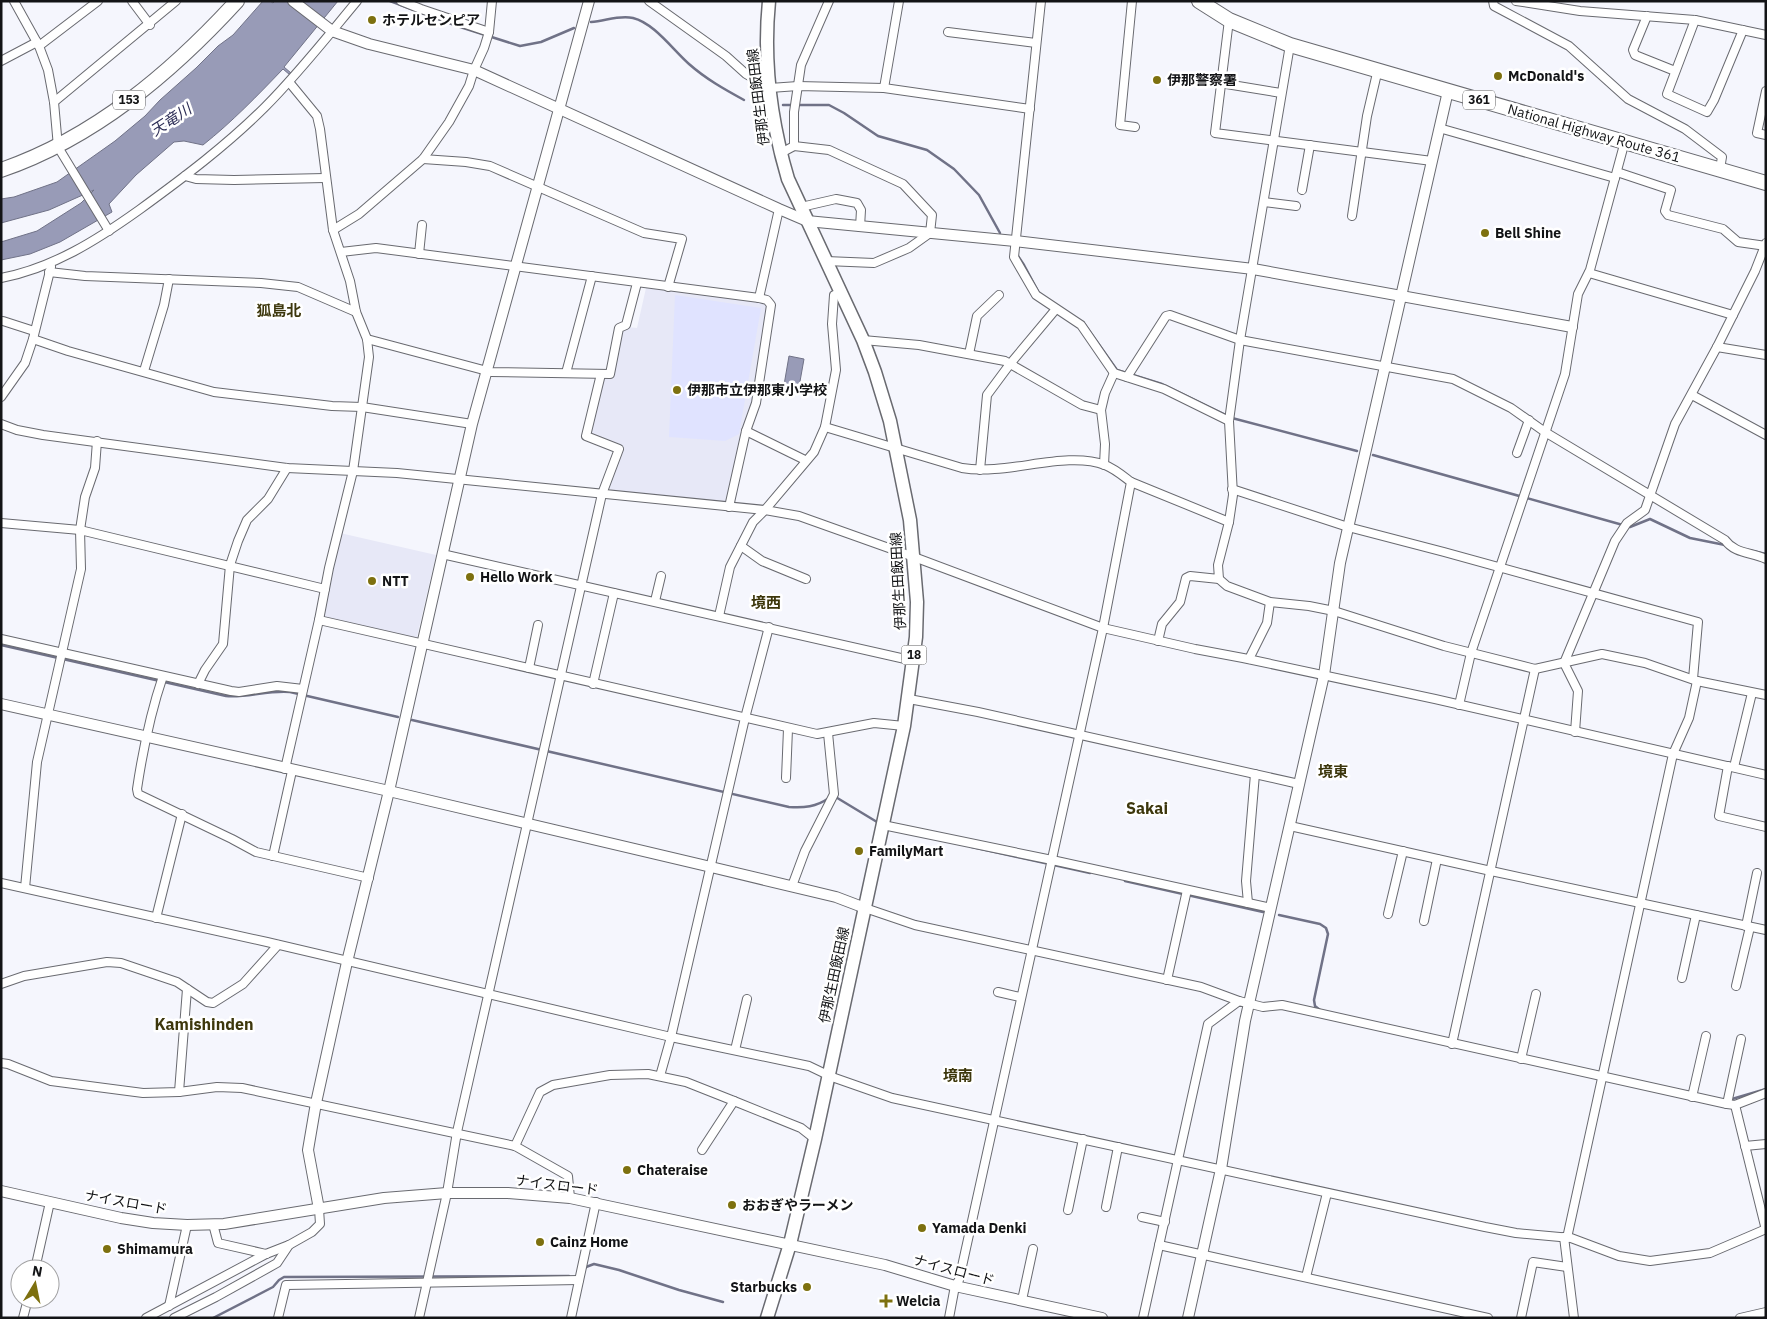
<svg xmlns="http://www.w3.org/2000/svg" width="1767" height="1319" font-family="'IBM Plex Sans','Noto Sans JP',sans-serif">
	<style>
		.built { fill: #e7e8f7 }
		.grass { fill: #e0e3ff }
		.water { fill: #989bb7; stroke: #707287 }
		.lines { fill: none; stroke-linecap: round; stroke-linejoin: round }
		.stream { stroke: #707287; stroke-width: 2.5 }
		.minor-casing { stroke: #696a70; stroke-width: 10 }
		.tertiary-casing { stroke: #696a70; stroke-width: 12 }
		.primary-casing { stroke: #696a70; stroke-width: 15 }
		.trunk-casing { stroke: #696a70; stroke-width: 16 }
		.minor { stroke: #fff; stroke-width: 8 }
		.tertiary { stroke: #fff; stroke-width: 10 }
		.primary { stroke: #fff; stroke-width: 12 }
		.trunk { stroke: #fff; stroke-width: 14 }
		.poi-dot { fill: #7d700f; stroke: #fff; stroke-width: 2 }
		.labels { text-anchor: middle; stroke-width: 5; stroke-linejoin: round; paint-order: stroke }
		.shield { fill: #fff; stroke: #5a5a5c; stroke-width: 1 }
		.shield-label { font-size: 12px; font-weight: bold; fill: #131416 }
		.poi-label { font-size: 14px; font-weight: bold; fill: #131416; stroke: #fff; text-anchor: start }
		.street-label { font-size: 14px; fill: #131416; stroke: #fff }
		.water-label { font-size: 15px; font-style: italic; fill: #2b2c54; stroke: #fff }
		.neighbourhood-label { font-size: 15px; font-weight: bold; fill: #3d370c; stroke: #fff }
		.quarter-label { font-size: 16px; font-weight: bold; fill: #3d370c; stroke: #fff }
	</style>
	<rect width="100%" height="100%" fill="#f5f6fd"/>
	<g class="built">
		<polygon points="646,288 764,302 769,308 754,400 727,503 613,491 608,488 622,446 587,434 602,379 614,377 621,331 627,327 637,328"/>
		<polygon points="340,533 436,555 416,641 322,619"/>
	</g>
	<polygon class="grass" points="675,295 761,308 739,434 725,441 669,437"/>
	<g class="water">
		<path d="M263 1H270L273 3 275 1H338L284 67 291 73 290 75 283 69C257 96 232 122 203 145L184 141 174 142 136 175 109 204 112 212 60 242 30 254 1 260V242L37 231 81 203 94 190 49 210 1 223V199L14 197 57 182 115 141 145 116 160 100 196 68 218 46 233 35Z"/>
		<polygon points="789,356 804,359 799,387 784,385"/>
	</g>
	<g class="lines">
		<g class="stream">
			<polyline points="390,1 457,26 520,46 541,42 574,28"/>
			<path d="M591 22C606 21 618 15 633 18 654 23 673 50 689 64 706 79 724 89 744 100"/>
			<polyline points="783,105 829,105 844,113 878,136 927,150 954,169 979,195 1000,233"/>
			<polyline points="1018,256 1024,265 1040,295"/>
			<polyline points="1083,322 1117,370 1162,384 1232,418 1357,451"/>
			<polyline points="1373,455 1630,527 1650,519 1690,538 1725,545"/>
			<polyline points="1748,550 1766,554"/>
			<path d="M1 645 226 696C247 698 268 690 290 692L398 717"/>
			<path d="M412 720 789 807C804 808 816 807 829 798"/>
			<polyline points="834,796 877,822"/>
			<polyline points="972,847 1090,873"/>
			<polyline points="1125,881 1263,912"/>
			<polyline points="1279,915 1320,924 1326,928 1328,934 1314,1000 1315,1006 1320,1010"/>
			<polyline points="1732,1099 1766,1089"/>
			<polyline points="584,1270 586,1267 594,1264 619,1270 679,1290 723,1302"/>
			<polyline points="213,1318 273,1287 279,1280 284,1277 569,1276"/>
		</g>
		<defs>
			<g id="minor">
				<polyline points="14,1 39,46 48,70 54,102 58,147 109,231"/>
				<polyline points="132,1 150,25"/>
				<polyline points="401,1 421,9 489,32"/>
				<polyline points="649,1 726,56 746,74 770,88 798,86 884,88 1030,109"/>
				<polyline points="1041,1 1014,257 1036,295 1081,325 1114,373 1164,389 1229,421"/>
				<polyline points="1132,1 1120,125 1135,127"/>
				<polyline points="1493,1 1494,6 1569,46 1628,99 1685,129 1722,157 1720,169"/>
				<polyline points="1516,1 1580,11 1695,20 1766,35"/>
				<polyline points="1647,16 1633,50 1635,55 1675,71"/>
				<polyline points="1229,20 1215,133 1432,161"/>
				<polyline points="1695,20 1667,94 1707,112 1714,100 1743,30"/>
				<polyline points="948,32 1036,43"/>
				<polyline points="39,46 98,1"/>
				<polyline points="1,61 37,42"/>
				<polyline points="1220,83 1281,93"/>
				<polyline points="884,88 899,1"/>
				<polyline points="1766,91 1757,133 1766,135"/>
				<polyline points="54,102 176,1"/>
				<polyline points="1439,128 1615,178"/>
				<polyline points="794,146 829,150 903,184 932,215 930,233 909,248 874,263 826,261"/>
				<polyline points="781,153 794,146 794,112 801,65 829,1"/>
				<polyline points="423,159 466,162 490,166 644,233 682,239 668,287"/>
				<polyline points="1617,172 1671,190 1665,211 1668,215 1723,229 1738,242 1766,246"/>
				<polyline points="185,176 196,179 234,180 325,178"/>
				<polyline points="1302,190 1310,145"/>
				<polyline points="1264,202 1296,206"/>
				<polyline points="801,207 836,199 857,203 861,210 860,227"/>
				<polyline points="1352,216 1367,116 1378,69"/>
				<polyline points="333,230 359,214 423,159 449,122 469,86 474,70 484,48 489,32 492,1"/>
				<polyline points="341,252 376,248 759,298 767,300 771,305 756,403 746,431 729,507"/>
				<polyline points="419,254 422,225"/>
				<polyline points="49,272 85,276 261,283 298,287 356,312"/>
				<polyline points="1589,273 1733,315"/>
				<path d="M1 278C53 268 97 240 139 210 183 178 227 145 265 107 298 74 327 37 357 1"/>
				<polyline points="759,298 779,209"/>
				<polyline points="3,321 34,331"/>
				<polyline points="33,339 68,351 214,392 332,406 362,407 472,424"/>
				<polyline points="367,339 491,372 610,374 619,328 626,325 637,283"/>
				<polyline points="863,340 919,345 1005,361 1082,405 1101,410"/>
				<polyline points="1717,347 1766,355"/>
				<polyline points="969,354 977,316 999,295"/>
				<polyline points="144,371 164,305 169,279"/>
				<polyline points="566,373 592,276"/>
				<path d="M1127 377 1166 316 1170 315 1240 340 1453 379 1511 408 1545 432 1725 540C1735 554 1751 552 1766 559"/>
				<polyline points="1692,395 1766,435"/>
				<polyline points="1,397 25,363 33,339 51,267"/>
				<polyline points="1,424 17,430 43,435 287,468 397,473 765,510 799,516 914,557 1103,628 1195,649 1243,658 1435,699 1766,775"/>
				<path d="M825 427 962 468C1007 476 1065 450 1105 465 1115 469 1123 476 1131 482L1103 628 959 1280 955 1286 949 1318"/>
				<polyline points="746,431 805,460"/>
				<polyline points="1517,453 1529,420"/>
				<polyline points="1104,465 1105,444 1101,410 1105,393 1114,373"/>
				<polyline points="980,470 987,395 1010,364 1056,309"/>
				<polyline points="1131,482 1229,522"/>
				<polyline points="1232,489 1348,527 1444,552 1698,622 1693,679"/>
				<polyline points="1,523 80,530 325,589"/>
				<polyline points="741,546 762,561 806,579"/>
				<polyline points="442,554 914,661"/>
				<polyline points="1219,579 1227,586 1270,602 1309,606 1334,611 1444,646 1535,669 1602,654 1645,663 1697,681 1766,695"/>
				<polyline points="655,601 661,576"/>
				<polyline points="719,616 730,567 753,522 765,510 814,452 825,427 836,370 832,324 834,295 841,293"/>
				<polyline points="319,620 817,734 874,723 904,726"/>
				<polyline points="1,639 231,691 239,692 277,686 303,689"/>
				<polyline points="1158,641 1162,624 1180,602 1186,578 1190,576 1219,579 1218,565 1229,522 1233,495 1229,421 1240,340 1290,45"/>
				<polyline points="1249,659 1267,623 1270,602"/>
				<polyline points="1564,663 1615,541 1627,523 1645,510 1675,424 1717,347 1755,271 1766,243"/>
				<polyline points="1564,663 1578,691 1575,732"/>
				<polyline points="529,668 538,625"/>
				<path d="M163 676C150 714 143 749 137 789L138 794 232 839 256 852 369 878"/>
				<polyline points="198,684 205,670 223,644 230,565 238,541 247,520 268,499 287,468"/>
				<polyline points="593,684 614,593"/>
				<polyline points="909,699 978,712 1299,784"/>
				<polyline points="1459,705 1471,653 1565,374 1578,294 1590,270 1625,141"/>
				<polyline points="1728,766 1719,816 1766,827"/>
				<polyline points="1734,767 1752,693"/>
				<polyline points="285,769 319,620 329,568 353,471 369,357 367,339 356,312 350,281 333,230 320,129 317,116 289,82"/>
				<polyline points="786,778 788,729"/>
				<polyline points="883,825 1052,860 1271,908"/>
				<polyline points="1290,826 1491,871 1766,930"/>
				<polyline points="273,856 292,771"/>
				<polyline points="1,883 267,942 671,1037 809,1066 832,1077 892,1098 1485,1227 1516,1233 1571,1238 1619,1256 1650,1261 1710,1253 1766,1229"/>
				<polyline points="792,886 805,851 834,794 828,733"/>
				<polyline points="25,888 37,762 81,569 80,530 85,497 95,468 97,441"/>
				<polyline points="1248,903 1246,881 1255,774"/>
				<polyline points="865,908 915,925 1201,987 1239,1001"/>
				<polyline points="1388,914 1403,851"/>
				<polyline points="156,918 182,814"/>
				<polyline points="1424,921 1437,859"/>
				<polyline points="1746,926 1757,873"/>
				<polyline points="1682,978 1696,915"/>
				<polyline points="1167,980 1187,890"/>
				<polyline points="1,984 24,976 107,962 121,963 177,982 207,1002 213,1003 243,984 278,945"/>
				<polyline points="1736,986 1750,927"/>
				<polyline points="998,992 1020,997"/>
				<polyline points="1452,1044 1535,669"/>
				<polyline points="735,1050 747,999"/>
				<polyline points="1521,1059 1536,994"/>
				<polyline points="1,1063 8,1064 51,1081 143,1093 179,1092 217,1087 242,1088 515,1146 568,1176 570,1198"/>
				<polyline points="660,1076 671,1037 745,718 769,627"/>
				<polyline points="179,1092 187,989"/>
				<polyline points="1692,1097 1706,1036"/>
				<polyline points="1727,1104 1741,1039"/>
				<polyline points="1735,1105 1766,1230"/>
				<polyline points="515,1146 540,1092 553,1085 610,1075 648,1074 686,1082 734,1101 801,1128 815,1139"/>
				<polyline points="1745,1146 1766,1144"/>
				<polyline points="702,1150 734,1101"/>
				<polyline points="1106,1207 1118,1147"/>
				<polyline points="1068,1210 1083,1139"/>
				<polyline points="1142,1217 1165,1222"/>
				<polyline points="213,1224 218,1243 266,1254"/>
				<polyline points="1564,1237 1574,1318"/>
				<polyline points="1567,1238 1673,754 1689,718 1697,681"/>
				<polyline points="1159,1245 1488,1318"/>
				<polyline points="35,1269 50,1202"/>
				<polyline points="1306,1277 1327,1193"/>
				<polyline points="1022,1300 1033,1249"/>
				<polyline points="169,1306 187,1225"/>
				<polyline points="23,1318 28,1299"/>
				<polyline points="146,1318 266,1254 289,1245"/>
				<polyline points="174,1318 216,1297 277,1263 289,1245 312,1232 320,1224 319,1209"/>
				<polyline points="278,1318 286,1285 579,1280"/>
				<polyline points="419,1318 447,1193 457,1132 602,494 619,449 586,436 601,374"/>
				<polyline points="571,1318 596,1202"/>
				<polyline points="1143,1318 1208,1024 1239,1001 1263,1007 1282,1005 1727,1104 1735,1105 1766,1093"/>
				<polyline points="1521,1318 1533,1262 1567,1267"/>
				<polyline points="1740,1318 1766,1312"/>
			</g>
			<g id="tertiary">
				<polyline points="293,1 332,31 369,44 474,70 779,209 807,221 1015,241 1253,269 1572,327"/>
				<polyline points="1,704 389,791 711,867 836,897 865,908"/>
				<polyline points="1,1191 121,1218 153,1223 187,1225 224,1224 384,1198 447,1193 508,1193 570,1198 885,1265 955,1286 1102,1318"/>
				<polyline points="319,1209 308,1150 316,1103 347,962 389,791 472,424 589,1"/>
				<polyline points="1188,1318 1221,1169 1245,1021 1324,675 1340,563 1448,91"/>
			</g>
			<path id="primary" d="M767 1318 790 1244 815 1139 904 726 916 637 917 602 910 520 890 421 875 372 863 340 788 179C771 122 763 61 769 1"/>
			<g id="trunk">
				<polyline points="1199,1 1229,20 1290,45 1766,183"/>
				<path d="M1 170C94 138 171 73 237 1"/>
			</g>
		</defs>
		<use href="#minor" class="minor-casing"/>
		<use href="#tertiary" class="tertiary-casing"/>
		<use href="#primary" class="primary-casing"/>
		<use href="#trunk" class="trunk-casing"/>
		<use href="#minor" class="minor"/>
		<use href="#tertiary" class="tertiary"/>
		<use href="#primary" class="primary"/>
		<use href="#trunk" class="trunk"/>
	</g>
	<g class="poi-dot">
		<circle cx="372" cy="20" r="5"/>
		<circle cx="1498" cy="76" r="5"/>
		<circle cx="1157" cy="80" r="5"/>
		<circle cx="1485" cy="233" r="5"/>
		<circle cx="677" cy="390" r="5"/>
		<circle cx="470" cy="577" r="5"/>
		<circle cx="372" cy="581" r="5"/>
		<circle cx="859" cy="851" r="5"/>
		<circle cx="627" cy="1170" r="5"/>
		<circle cx="732" cy="1205" r="5"/>
		<circle cx="922" cy="1228" r="5"/>
		<circle cx="540" cy="1242" r="5"/>
		<circle cx="107" cy="1249" r="5"/>
		<circle cx="807" cy="1287" r="5"/>
		<path d="M883.5 1293.5h5v5h5v5h-5v5h-5v-5h-5v-5h5z"/>
	</g>
	<g class="labels">
		<g class="shield">
			<rect x="113" y="90.5" width="32" height="19" rx="4"/>
			<rect x="1463" y="90.5" width="32" height="19" rx="4"/>
			<rect x="901.5" y="645.5" width="25" height="19" rx="4"/>
		</g>
		<g class="shield-label">
			<text x="129" y="104">153</text>
			<text x="1479" y="104">361</text>
			<text x="914" y="659">18</text>
		</g>
		<g class="poi-label">
			<text x="382" y="25">ホテルセンピア</text>
			<text x="1508" y="81">McDonald's</text>
			<text x="1167" y="85">伊那警察署</text>
			<text x="1495" y="238">Bell Shine</text>
			<text x="687" y="395">伊那市立伊那東小学校</text>
			<text x="480" y="582">Hello Work</text>
			<text x="382" y="586">NTT</text>
			<text x="869" y="856">FamilyMart</text>
			<text x="637" y="1175">Chateraise</text>
			<text x="742" y="1210">おおぎやラーメン</text>
			<text x="932" y="1233">Yamada Denki</text>
			<text x="550" y="1247">Cainz Home</text>
			<text x="117" y="1254">Shimamura</text>
			<text x="797" y="1292" text-anchor="end">Starbucks</text>
			<text x="896" y="1306">Welcia</text>
		</g>
		<g class="street-label">
			<text transform="translate(758 97) rotate(-97)" y="5">伊那生田飯田線</text>
			<text transform="translate(1594 133) rotate(16)" y="5">National Highway Route 361</text>
			<text transform="translate(898 581) rotate(-93)" y="5">伊那生田飯田線</text>
			<text transform="translate(834 975) rotate(-78)" y="5">伊那生田飯田線</text>
			<text transform="translate(557 1185) rotate(7)" y="5">ナイスロード</text>
			<text transform="translate(126 1202) rotate(10)" y="5">ナイスロード</text>
			<text transform="translate(954 1270) rotate(15)" y="5">ナイスロード</text>
		</g>
		<g class="water-label">
			<text transform="translate(171 120) rotate(-33)" y="5">天竜川</text>
		</g>
		<g class="neighbourhood-label">
			<text x="279" y="316">狐島北</text>
			<text x="766" y="608">境西</text>
			<text x="1333" y="777">境東</text>
			<text x="958" y="1081">境南</text>
		</g>
		<g class="quarter-label">
			<text x="1147" y="814">Sakai</text>
			<text x="204" y="1030">Kamishinden</text>
		</g>
	</g>
	<rect width="1767" height="1319" fill="none" stroke="#131416" stroke-width="5"/>
	<g transform="translate(35 1284) rotate(10)"><circle r="24" fill="#ffffff" stroke="#a1a1a2"/>
	<path d="M0-4L9 19L0 12L-9 19Z" fill="#7d700f"/>
	<text y="-8" font-size="14" font-weight="bold" text-anchor="middle" fill="#131416">N</text>
	</g>
</svg>
